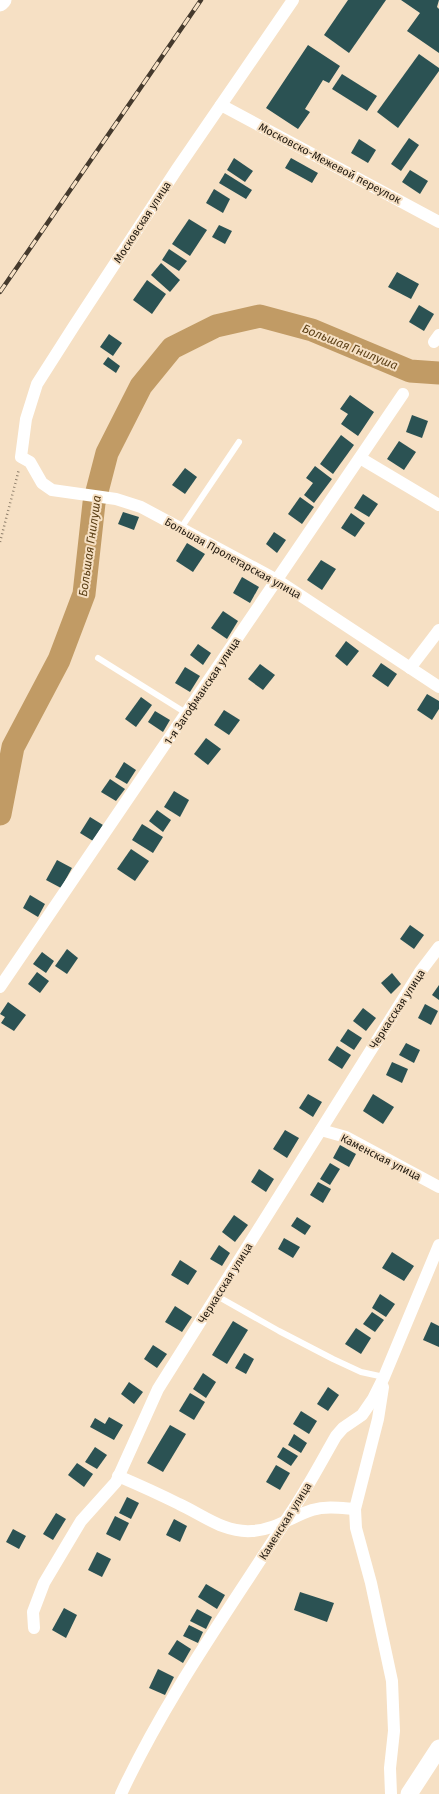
<svg xmlns="http://www.w3.org/2000/svg" width="439" height="1794" font-family="'Fira Sans',sans-serif">
	<style>
		.lines { fill: none; stroke-linecap: round; stroke-linejoin: round }
		.river { stroke: #c19b65; stroke-width: 23 }
		.building { fill: #2b5253 }
		.path { stroke: #90806d; stroke-width: 2.5; stroke-dasharray: 1 3; stroke-linecap: butt }
		.service { stroke: #fff; stroke-width: 6 }
		.minor { stroke: #fff; stroke-width: 12 }
		.secondary { stroke: #fff; stroke-width: 17 }
		.rail-casing { stroke: #453a2d; stroke-width: 4.5 }
		.rail { stroke: #f6e0c4; stroke-width: 3; stroke-dasharray: 9; stroke-linecap: butt }
		.labels { text-anchor: middle; stroke-width: 4; stroke-linejoin: round; paint-order: stroke }
		.street-label { font-size: 11px; fill: #21190f; stroke: #f6e0c4 }
		.water-label { font-size: 12px; font-style: italic; fill: #5b3f15; stroke: #f6e0c4 }
	</style>
	<rect width="100%" height="100%" fill="#f6e0c4"/>
	<g class="lines">
		<polyline class="river" points="0,814 13,747 59,660 84,594 94,503 107,453 141,386 172,348 216,326 260,316 312,330 410,371 439,373"/>
	</g>
	<g class="building">
		<polygon points="348,0 386,0 349,53 324,35"/>
		<polygon points="401,0 439,0 437,7 439,9 439,53 407,31 420,13"/>
		<polygon points="308,45 340,66 329,83 323,80 305,109 310,112 298,129 266,108"/>
		<polygon points="419,54 439,68 439,71 398,128 377,112"/>
		<polygon points="342,74 377,96 367,111 332,89"/>
		<polygon points="409,138 419,145 401,171 391,164"/>
		<polygon points="359,139 376,150 368,163 351,153"/>
		<polygon points="234,158 253,171 245,182 227,170"/>
		<polygon points="291,158 318,173 312,183 285,168"/>
		<polygon points="410,170 428,181 420,194 402,182"/>
		<polygon points="225,173 252,190 246,199 219,183"/>
		<polygon points="214,189 230,199 223,213 206,203"/>
		<polygon points="189,219 207,230 190,256 172,244"/>
		<polygon points="219,225 232,231 225,244 212,237"/>
		<polygon points="169,249 187,261 179,271 162,260"/>
		<polygon points="161,263 180,280 170,292 151,275"/>
		<polygon points="397,272 419,284 411,299 388,287"/>
		<polygon points="147,280 166,294 152,314 133,300"/>
		<polygon points="419,305 434,314 424,331 409,322"/>
		<polygon points="109,334 122,343 113,356 100,347"/>
		<polygon points="108,357 120,366 116,373 103,364"/>
		<polygon points="350,395 374,412 358,436 341,424 348,414 340,409"/>
		<polygon points="412,415 428,421 422,438 406,432"/>
		<polygon points="341,435 354,445 333,474 320,464"/>
		<polygon points="399,441 416,452 404,470 387,459"/>
		<polygon points="315,466 332,479 314,503 304,495 313,483 306,478"/>
		<polygon points="185,468 197,477 185,494 172,485"/>
		<polygon points="363,494 378,504 369,517 354,508"/>
		<polygon points="300,497 314,507 302,524 288,514"/>
		<polygon points="123,512 139,517 134,530 118,524"/>
		<polygon points="351,513 365,523 355,537 341,528"/>
		<polygon points="274,532 286,540 277,553 266,544"/>
		<polygon points="187,543 205,554 193,572 176,561"/>
		<polygon points="321,560 336,569 322,590 307,580"/>
		<polygon points="242,577 259,587 250,603 233,593"/>
		<polygon points="223,611 238,621 227,639 211,628"/>
		<polygon points="346,641 359,651 347,666 335,656"/>
		<polygon points="198,644 211,653 203,665 190,655"/>
		<polygon points="381,663 397,674 388,687 372,676"/>
		<polygon points="260,664 275,675 263,690 248,679"/>
		<polygon points="185,667 200,676 190,692 175,683"/>
		<polygon points="427,694 439,701 439,709 432,720 417,710"/>
		<polygon points="141,697 152,705 136,727 125,719"/>
		<polygon points="224,710 240,720 229,735 214,725"/>
		<polygon points="155,711 170,720 163,732 148,722"/>
		<polygon points="206,738 221,749 208,765 194,754"/>
		<polygon points="124,762 136,770 127,784 115,777"/>
		<polygon points="110,779 125,789 116,801 101,792"/>
		<polygon points="174,791 189,800 180,817 164,807"/>
		<polygon points="157,810 171,820 163,832 149,821"/>
		<polygon points="90,817 103,825 93,841 80,833"/>
		<polygon points="142,824 163,837 153,853 132,840"/>
		<polygon points="131,849 149,861 135,881 117,869"/>
		<polygon points="57,860 72,868 61,888 46,880"/>
		<polygon points="30,895 45,904 38,917 23,908"/>
		<polygon points="410,925 424,935 414,949 400,939"/>
		<polygon points="67,949 78,958 67,974 55,966"/>
		<polygon points="42,952 54,961 46,973 33,964"/>
		<polygon points="37,972 49,981 40,993 28,984"/>
		<polygon points="392,973 401,984 391,994 381,983"/>
		<polygon points="439,985 439,1000 432,995"/>
		<polygon points="8,1002 26,1015 14,1031 1,1023 5,1017 0,1014"/>
		<polygon points="425,1004 438,1011 431,1025 418,1018"/>
		<polygon points="363,1008 376,1018 366,1031 353,1021"/>
		<polygon points="348,1029 362,1038 354,1050 340,1041"/>
		<polygon points="406,1043 420,1050 414,1063 399,1055"/>
		<polygon points="337,1046 351,1055 342,1069 328,1060"/>
		<polygon points="392,1062 408,1069 402,1083 386,1075"/>
		<polygon points="308,1094 322,1102 313,1117 299,1108"/>
		<polygon points="373,1094 394,1107 383,1124 363,1111"/>
		<polygon points="285,1130 299,1138 287,1158 273,1149"/>
		<polygon points="340,1145 356,1154 349,1167 333,1158"/>
		<polygon points="330,1163 340,1169 330,1185 320,1179"/>
		<polygon points="259,1169 274,1179 266,1192 251,1182"/>
		<polygon points="318,1182 331,1189 323,1203 310,1195"/>
		<polygon points="234,1215 248,1225 235,1242 222,1232"/>
		<polygon points="297,1217 311,1226 305,1235 291,1226"/>
		<polygon points="284,1238 300,1247 293,1258 278,1249"/>
		<polygon points="219,1245 230,1253 222,1266 210,1259"/>
		<polygon points="392,1252 414,1266 404,1281 382,1268"/>
		<polygon points="180,1260 197,1271 188,1285 171,1275"/>
		<polygon points="380,1294 395,1304 386,1317 372,1308"/>
		<polygon points="175,1306 192,1317 182,1332 165,1322"/>
		<polygon points="372,1312 384,1320 375,1332 363,1324"/>
		<polygon points="233,1321 248,1330 227,1364 212,1355"/>
		<polygon points="431,1322 439,1326 439,1347 423,1340"/>
		<polygon points="356,1328 371,1338 361,1354 345,1344"/>
		<polygon points="153,1345 167,1354 157,1368 144,1359"/>
		<polygon points="244,1353 254,1359 246,1374 235,1368"/>
		<polygon points="203,1373 216,1382 206,1398 193,1389"/>
		<polygon points="129,1382 143,1392 134,1404 121,1394"/>
		<polygon points="328,1387 339,1395 328,1411 317,1404"/>
		<polygon points="190,1393 205,1402 194,1420 179,1411"/>
		<polygon points="301,1411 317,1421 309,1434 293,1424"/>
		<polygon points="109,1417 123,1425 114,1440 90,1427 95,1418 105,1424"/>
		<polygon points="170,1425 186,1434 163,1472 147,1463"/>
		<polygon points="294,1434 307,1443 301,1453 288,1445"/>
		<polygon points="95,1447 107,1455 97,1469 85,1462"/>
		<polygon points="283,1447 298,1456 291,1466 277,1457"/>
		<polygon points="77,1463 93,1474 84,1487 68,1475"/>
		<polygon points="276,1465 290,1473 280,1490 266,1482"/>
		<polygon points="127,1497 139,1503 131,1519 119,1513"/>
		<polygon points="56,1513 66,1519 53,1540 43,1534"/>
		<polygon points="115,1516 129,1523 120,1541 106,1534"/>
		<polygon points="174,1519 187,1526 180,1542 166,1535"/>
		<polygon points="13,1529 26,1536 19,1549 6,1542"/>
		<polygon points="97,1552 111,1559 102,1577 88,1570"/>
		<polygon points="206,1584 225,1595 217,1609 198,1597"/>
		<polygon points="300,1592 334,1603 327,1622 294,1610"/>
		<polygon points="64,1608 77,1615 66,1638 52,1630"/>
		<polygon points="197,1609 212,1617 206,1629 190,1621"/>
		<polygon points="189,1625 203,1632 198,1643 183,1636"/>
		<polygon points="177,1640 191,1649 183,1663 168,1654"/>
		<polygon points="158,1669 174,1677 165,1695 149,1688"/>
	</g>
	<g class="lines">
		<polyline class="path" points="0,542 19,469"/>
		<g class="service">
			<polyline points="181,528 239,442"/>
			<polyline points="98,658 186,713"/>
			<polyline points="217,1296 279,1331 333,1359 361,1372 384,1377"/>
		</g>
		<g class="minor">
			<polyline points="293,0 177,169 74,326 37,384 26,419 21,457 30,462 42,483 52,490 116,499 141,507 277,580 439,687"/>
			<polyline points="221,105 439,222"/>
			<polyline points="434,342 439,335"/>
			<polyline points="360,458 439,505"/>
			<polyline points="410,668 439,630"/>
			<polyline points="0,987 403,394"/>
			<polyline points="321,1130 346,1137 439,1187"/>
			<polyline points="383,1387 378,1419 355,1509 356,1528 371,1583 392,1681 394,1731 390,1768 391,1794"/>
			<path d="M118 1476C139 1485 159 1494 179 1504 203 1515 224 1533 252 1531 275 1530 293 1516 312 1510 327 1506 340 1508 355 1509"/>
			<polyline points="34,1628 33,1612 44,1583 81,1521 116,1482 158,1389 420,972 439,947"/>
			<path d="M121 1794C167 1695 232 1606 290 1514 307 1489 321 1462 336 1436L343 1428 362 1415 373 1399 384 1377 439 1245"/>
		</g>
		<g class="secondary">
			<polyline points="0,3 3,0"/>
			<polyline points="409,1794 439,1748"/>
		</g>
		<defs>
			<polyline id="rail" points="0,292 201,0"/>
		</defs>
		<use href="#rail" class="rail-casing"/>
		<use href="#rail" class="rail"/>
	</g>
	<g class="labels">
		<g class="street-label">
			<text transform="translate(330 163) rotate(28)" y="4">Московско-Межевой переулок</text>
			<text transform="translate(142 222) rotate(-57)" y="4">Московская улица</text>
			<text transform="translate(233 558) rotate(29)" y="4">Большая Пролетарская улица</text>
			<text transform="translate(202 691) rotate(-56)" y="4">1-я Загофманская улица</text>
			<text transform="translate(397 1009) rotate(-57)" y="4">Черкасская улица</text>
			<text transform="translate(381 1157) rotate(27)" y="4">Каменская улица</text>
			<text transform="translate(225 1283) rotate(-58)" y="4">Черкасская улица</text>
			<text transform="translate(285 1521) rotate(-58)" y="4">Каменская улица</text>
		</g>
		<g class="water-label">
			<text transform="translate(350 347) rotate(22)" y="4">Большая Гнилуша</text>
			<text transform="translate(90 546) rotate(-82)" y="4">Большая Гнилуша</text>
		</g>
	</g>
</svg>
